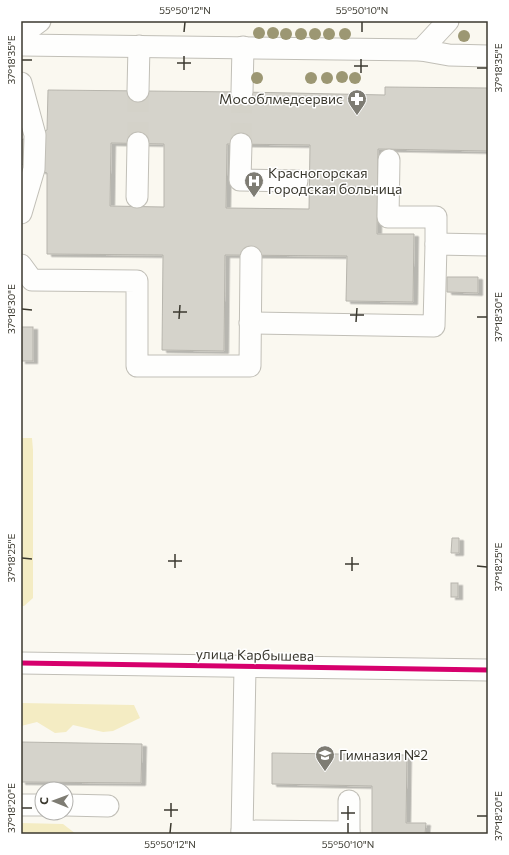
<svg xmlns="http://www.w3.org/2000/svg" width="509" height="855" font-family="Commissioner,sans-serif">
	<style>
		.green { fill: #f4ecc3 }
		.building { fill: #d5d3cb; stroke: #b7b5ad; fill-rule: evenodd; filter: url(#shadow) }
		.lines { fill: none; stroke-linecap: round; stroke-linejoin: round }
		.minor-tunnel { stroke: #d4d2c9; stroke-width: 21; stroke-dasharray: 21 10; stroke-linecap: butt }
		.minor-casing { stroke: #c1bfb7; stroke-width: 23 }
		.minor { stroke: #fefefd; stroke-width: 21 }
		.cycleway-casing { stroke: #fff; stroke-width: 8 }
		.cycleway { stroke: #d6006c; stroke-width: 5 }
		.tree { fill: #9c9773 }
		.ticks { fill: none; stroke: #3b392f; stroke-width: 1.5 }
		.labels { text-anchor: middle; stroke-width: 3; stroke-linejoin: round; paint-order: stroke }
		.poi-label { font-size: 14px; fill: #3b392f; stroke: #fff; text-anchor: start }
		.street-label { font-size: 14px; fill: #3b392f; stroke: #fff }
		.neatline { fill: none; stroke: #3b392f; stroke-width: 1.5 }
		.ticks-label { font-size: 10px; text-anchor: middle; fill: #3b392f }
	</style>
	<defs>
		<filter id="shadow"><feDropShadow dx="4.5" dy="2.5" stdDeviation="0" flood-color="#0004"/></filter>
	</defs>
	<rect width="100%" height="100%" fill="#faf8f0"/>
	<g class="green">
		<polygon points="21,438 32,438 33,450 33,598 24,606 21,606"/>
		<polygon points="21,703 134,705 140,718 113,731 103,732 73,725 66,732 55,733 37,722 21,726"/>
		<polygon points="21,823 63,824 76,834 21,834"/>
	</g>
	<g class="building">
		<path d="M385 87 488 88V151L378 149 377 234H414L413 302 346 301 347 256 225 255 224 351 162 350 163 255 47 254V173L21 164V140L47 130 48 90 242 92 385 95ZM111 143 164 144V207L110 206ZM227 144 310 145 309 209 226 208Z"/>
		<polygon points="447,277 478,277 478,293 447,292"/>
		<rect x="21" y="327" width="12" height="34"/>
		<polygon points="452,538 459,538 459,553 451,553"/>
		<rect x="451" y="583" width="7" height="14"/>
		<polygon points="21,742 142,744 141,783 21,782"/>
		<polygon points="272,753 407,755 406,823 426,823 425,834 372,834 372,786 272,784"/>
	</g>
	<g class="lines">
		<g class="minor-tunnel">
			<polyline points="138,143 138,91"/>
			<polyline points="241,144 242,92"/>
		</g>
		<defs>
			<g id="minor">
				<polyline points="21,35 40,21"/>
				<polyline points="21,45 421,50 449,55 488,56"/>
				<polyline points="421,50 448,21"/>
				<polyline points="21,83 35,135 34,169 21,213"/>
				<polyline points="138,91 139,46"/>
				<polyline points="242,92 243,47"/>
				<polyline points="241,144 240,180 297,181"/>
				<polyline points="389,160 388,217 436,217 436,244"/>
				<polyline points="137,197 138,143"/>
				<polyline points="21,265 32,280 137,281 137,366 250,366 251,257"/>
				<polyline points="250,323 434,326 436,244 488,245"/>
				<polyline points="21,663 488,670"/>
				<polyline points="21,805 42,805"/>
				<polyline points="66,805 108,806"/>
				<polyline points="242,831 349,832 349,834"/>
				<polyline points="349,832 349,801"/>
				<polyline points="242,834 245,667"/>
			</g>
		</defs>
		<use href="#minor" class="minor-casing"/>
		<use href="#minor" class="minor"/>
		<defs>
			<polyline id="cycleway" points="21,663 488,670"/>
		</defs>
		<use href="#cycleway" class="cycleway-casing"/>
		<use href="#cycleway" class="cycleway"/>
	</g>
	<g class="tree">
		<circle cx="259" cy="33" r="6"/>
		<circle cx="273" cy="33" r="6"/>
		<circle cx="286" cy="34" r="6"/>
		<circle cx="301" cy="34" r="6"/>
		<circle cx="315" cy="34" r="6"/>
		<circle cx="329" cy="34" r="6"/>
		<circle cx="345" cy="34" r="6"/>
		<circle cx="464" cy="36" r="6"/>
		<circle cx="342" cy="77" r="6"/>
		<circle cx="257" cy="78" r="6"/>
		<circle cx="311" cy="78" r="6"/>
		<circle cx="327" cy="78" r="6"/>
		<circle cx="355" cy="78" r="6"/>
	</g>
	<path class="ticks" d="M184 32 185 22M362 32V22M22 60H32M177 63H191M354 66H368M477 68H487M184 70V56M361 73V59M22 309 32 310M173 312H187M350 315H364M477 317H487M179 319 180 305M356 322 357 308M22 558 32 559M168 561H182M345 564H359M477 566 487 567M175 568V554M352 571V557M22 808H32M164 810H178M341 813H355M477 816H487M171 817V803M348 820V806M170 833 171 823M348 833V823"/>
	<defs>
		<symbol id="pharmacy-pin" viewBox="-11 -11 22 30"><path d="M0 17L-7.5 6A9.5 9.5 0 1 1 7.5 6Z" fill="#7e7c73" stroke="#fff"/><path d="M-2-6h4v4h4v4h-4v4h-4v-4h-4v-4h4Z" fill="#fff"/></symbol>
		<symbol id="hospital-pin" viewBox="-11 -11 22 30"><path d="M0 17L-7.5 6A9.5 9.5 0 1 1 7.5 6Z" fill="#7e7c73" stroke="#fff"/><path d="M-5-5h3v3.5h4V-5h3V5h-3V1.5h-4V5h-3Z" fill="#fff"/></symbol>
		<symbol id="school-pin" viewBox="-11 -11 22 30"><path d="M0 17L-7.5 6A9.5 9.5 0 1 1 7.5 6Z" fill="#7e7c73" stroke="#fff"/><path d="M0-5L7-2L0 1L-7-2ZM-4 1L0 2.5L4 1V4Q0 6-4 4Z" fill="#fff"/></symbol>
	</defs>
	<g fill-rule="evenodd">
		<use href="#pharmacy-pin" x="346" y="88" width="22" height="30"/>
		<use href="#hospital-pin" x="243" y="170" width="22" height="30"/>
		<use href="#school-pin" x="314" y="744" width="22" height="30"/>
	</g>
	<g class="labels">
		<g class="poi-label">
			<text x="343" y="104" text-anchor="end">Мособлмедсервис</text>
			<text x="268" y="178">Красногорская<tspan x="268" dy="16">городская больница</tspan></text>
			<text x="339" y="760">Гимназия №2</text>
		</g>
		<g class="street-label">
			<text transform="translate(255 655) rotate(1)" y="5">улица Карбышева</text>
		</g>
	</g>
	<rect width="509" height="855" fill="none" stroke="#ffffff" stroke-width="44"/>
	<g transform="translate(54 801) rotate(271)"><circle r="19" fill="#ffffff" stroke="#b1b0ac"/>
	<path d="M0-3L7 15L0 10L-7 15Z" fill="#7e7c73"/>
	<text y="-6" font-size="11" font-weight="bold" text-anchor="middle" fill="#3b392f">С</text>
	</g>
	<rect x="22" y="22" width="465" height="811" class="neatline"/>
	<g class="ticks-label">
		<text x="185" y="14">55°50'12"N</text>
		<text x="362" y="14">55°50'10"N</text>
		<text transform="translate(11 60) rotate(-90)" y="4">37°18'35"E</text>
		<text transform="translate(498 68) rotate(-90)" y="4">37°18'35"E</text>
		<text transform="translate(11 309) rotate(-90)" y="4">37°18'30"E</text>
		<text transform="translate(498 317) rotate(-90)" y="4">37°18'30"E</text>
		<text transform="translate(11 558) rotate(-90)" y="4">37°18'25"E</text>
		<text transform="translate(498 567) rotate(-90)" y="4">37°18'25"E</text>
		<text transform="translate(11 808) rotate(-90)" y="4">37°18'20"E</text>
		<text transform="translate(498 816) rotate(-90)" y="4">37°18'20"E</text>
		<text x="170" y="848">55°50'12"N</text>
		<text x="348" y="848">55°50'10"N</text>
	</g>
</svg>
